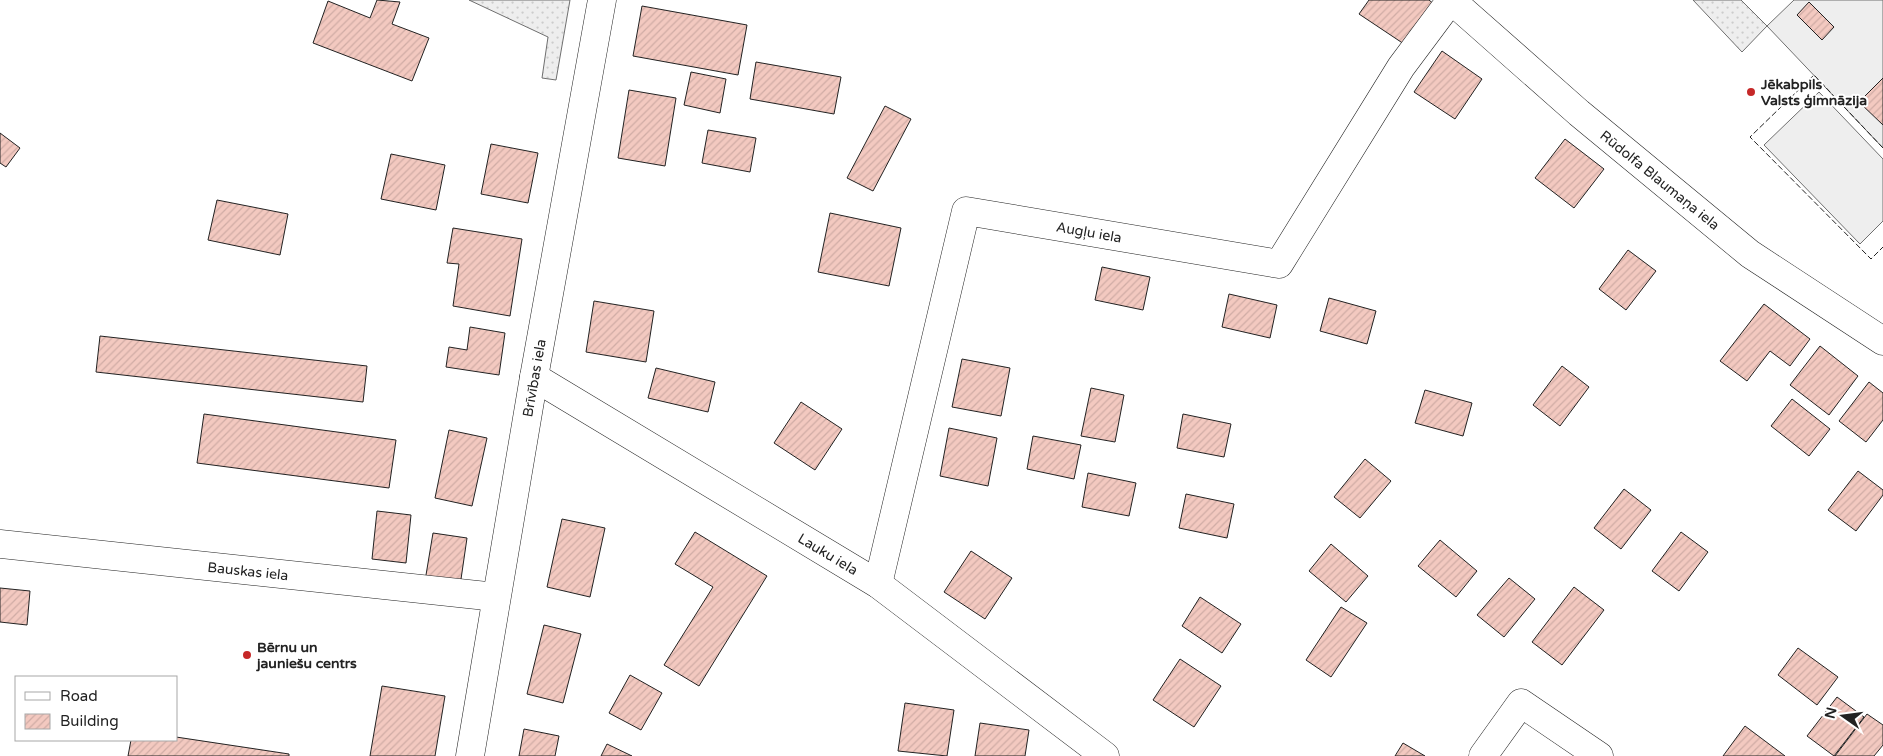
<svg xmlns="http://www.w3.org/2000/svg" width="1883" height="756" font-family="'Varela Round',sans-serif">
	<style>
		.grass { fill: url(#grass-dots); stroke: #6f6f6f }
		.pitch { fill: #eee; stroke: #6f6f6f }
		.building { fill: url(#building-hatch); stroke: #222 }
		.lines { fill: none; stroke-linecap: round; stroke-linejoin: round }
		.minor-casing { stroke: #222; stroke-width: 29 }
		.secondary-casing { stroke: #222; stroke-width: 29 }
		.minor { stroke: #fff; stroke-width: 28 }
		.secondary { stroke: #fff; stroke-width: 28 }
		.fence { stroke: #222; stroke-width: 1; stroke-dasharray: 6 2.5; stroke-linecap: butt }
		.poi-dot { fill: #c62828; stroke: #fff; stroke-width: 2 }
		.labels { text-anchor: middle; stroke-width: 4; stroke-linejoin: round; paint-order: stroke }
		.poi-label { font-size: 14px; font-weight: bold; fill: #222; stroke: #fff; text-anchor: start }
		.street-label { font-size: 14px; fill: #222; stroke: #fff }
	</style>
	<defs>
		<pattern id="grass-dots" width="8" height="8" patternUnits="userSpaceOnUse" patternTransform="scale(1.25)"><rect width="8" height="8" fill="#eee"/><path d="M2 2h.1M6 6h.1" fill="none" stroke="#ccc" stroke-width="1.8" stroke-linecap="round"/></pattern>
		<pattern id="building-hatch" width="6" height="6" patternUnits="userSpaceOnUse" patternTransform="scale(1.25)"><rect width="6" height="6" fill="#f3c9c0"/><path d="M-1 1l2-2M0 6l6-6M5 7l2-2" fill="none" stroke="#d0aca5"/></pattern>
	</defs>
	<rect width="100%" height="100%" fill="#fff"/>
	<g class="grass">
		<polygon points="469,0 570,0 556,80 542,78 548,37"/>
		<polygon points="1693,0 1741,0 1767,26 1742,52"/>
	</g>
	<g class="pitch">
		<polygon points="1794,0 1883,0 1883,148 1767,26"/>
		<polygon points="1819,92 1883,159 1883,221 1860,244 1764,145"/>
	</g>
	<g class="building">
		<polygon points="377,0 400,2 392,24 429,38 412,81 313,43 328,1 370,18"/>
		<polygon points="1369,0 1429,0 1435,5 1407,46 1359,14"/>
		<polygon points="1809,2 1834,27 1822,40 1797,15"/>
		<polygon points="642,6 747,25 738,75 633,56"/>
		<polygon points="1442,51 1482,79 1455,119 1414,92"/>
		<polygon points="756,62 841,77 834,114 750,99"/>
		<polygon points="691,72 726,79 720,113 684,105"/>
		<polygon points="1883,78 1883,125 1859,102"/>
		<polygon points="629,90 676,98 665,166 618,158"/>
		<polygon points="885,106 911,119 873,191 847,178"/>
		<polygon points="708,130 756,138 750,172 702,163"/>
		<polygon points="0,133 20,148 6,167 0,163"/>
		<polygon points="1565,139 1604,169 1574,208 1535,178"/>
		<polygon points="491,144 538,153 528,203 481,194"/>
		<polygon points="391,154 445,165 436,210 381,199"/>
		<polygon points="217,200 288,214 280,255 208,240"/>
		<polygon points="830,213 901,228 889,286 818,272"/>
		<polygon points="453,228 522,239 510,316 453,306 459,264 447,263"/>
		<polygon points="1628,250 1656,271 1626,310 1599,289"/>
		<polygon points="1102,267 1150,277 1143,310 1095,300"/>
		<polygon points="1229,294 1277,305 1270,338 1222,327"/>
		<polygon points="1329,298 1376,311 1367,344 1320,331"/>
		<polygon points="594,301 654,311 646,362 586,352"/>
		<polygon points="1764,304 1810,339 1790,366 1770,351 1747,381 1720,361"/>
		<polygon points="470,327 505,333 499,375 446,367 449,347 467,350"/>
		<polygon points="100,336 367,366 363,402 96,372"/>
		<polygon points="1820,346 1858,376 1829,415 1790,385"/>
		<polygon points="962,359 1010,368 1001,416 952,407"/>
		<polygon points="1562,366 1589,387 1560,426 1533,405"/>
		<polygon points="656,368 715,382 708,412 648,398"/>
		<polygon points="1869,382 1883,393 1883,420 1866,442 1839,421"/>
		<polygon points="1091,388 1124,395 1115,442 1081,436"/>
		<polygon points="1425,390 1472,403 1463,436 1415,423"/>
		<polygon points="1792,399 1830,429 1809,456 1771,426"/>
		<polygon points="801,402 842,429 815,470 774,443"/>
		<polygon points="204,414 396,440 389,488 197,463"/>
		<polygon points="1183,414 1231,424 1224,457 1177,448"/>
		<polygon points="949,428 997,438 988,486 940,476"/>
		<polygon points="449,430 487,438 472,506 435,498"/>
		<polygon points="1033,436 1081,445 1074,479 1027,469"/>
		<polygon points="1365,459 1391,481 1360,518 1334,497"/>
		<polygon points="1858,471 1883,490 1883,495 1856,531 1828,510"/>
		<polygon points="1088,473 1136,483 1129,516 1082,507"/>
		<polygon points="1624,489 1651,510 1621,549 1594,528"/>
		<polygon points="1186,494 1234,504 1227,538 1179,528"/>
		<polygon points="377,511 411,515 406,563 372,559"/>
		<polygon points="562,519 605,528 590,597 547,587"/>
		<polygon points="695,532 767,576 699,686 664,665 713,587 675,564"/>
		<polygon points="1681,532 1708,552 1679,591 1652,571"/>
		<polygon points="433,533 467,538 460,586 425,581"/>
		<polygon points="1440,540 1477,571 1456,597 1418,566"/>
		<polygon points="1331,544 1368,576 1346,602 1309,571"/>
		<polygon points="971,551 1012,578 985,619 944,592"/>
		<polygon points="1509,578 1535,599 1504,637 1477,615"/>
		<polygon points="1574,587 1604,610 1562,665 1532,642"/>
		<polygon points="0,588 30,591 27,625 0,622"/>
		<polygon points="1200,597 1241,624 1222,653 1182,626"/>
		<polygon points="1341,607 1367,623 1331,677 1306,660"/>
		<polygon points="544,625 581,634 563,703 527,694"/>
		<polygon points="1798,648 1838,677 1817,705 1778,675"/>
		<polygon points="1180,659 1221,686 1194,727 1153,700"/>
		<polygon points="630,675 662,693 641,730 609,713"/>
		<polygon points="382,686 445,696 435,756 370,756"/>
		<polygon points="1837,697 1864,717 1834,756 1807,736"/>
		<polygon points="905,703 954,710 947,756 898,751"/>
		<polygon points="1867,714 1883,725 1883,745 1874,756 1835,756"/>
		<polygon points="980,723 1029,730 1025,756 975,756"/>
		<polygon points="1745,726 1785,756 1723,756"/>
		<polygon points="524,729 559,736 555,756 519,756"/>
		<polygon points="176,737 289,754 289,756 128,756 131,740 176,740"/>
		<polygon points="1403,743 1425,756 1395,756"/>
		<polygon points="607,744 632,756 601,756"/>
	</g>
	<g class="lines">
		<defs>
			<g id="minor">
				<polyline points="534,377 878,584 1105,756"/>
				<polyline points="0,544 496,597"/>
				<polyline points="878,584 966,211 1279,264 1401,67 1451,0"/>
				<polyline points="1483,756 1521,703 1599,756"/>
			</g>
			<g id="secondary">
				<polyline points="1451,0 1579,113 1750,254 1883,341"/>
				<polyline points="470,756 534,377 602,0"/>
			</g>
		</defs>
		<use href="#minor" class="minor-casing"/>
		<use href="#secondary" class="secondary-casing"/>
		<use href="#minor" class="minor"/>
		<use href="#secondary" class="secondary"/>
		<polyline class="fence" points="1883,148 1814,75 1750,137 1871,259 1883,247"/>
	</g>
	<g class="poi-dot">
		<circle cx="1751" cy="92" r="5"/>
		<circle cx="247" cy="655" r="5"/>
	</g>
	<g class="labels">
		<g class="poi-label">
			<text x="1761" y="89">Jēkabpils<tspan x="1761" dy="16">Valsts ģimnāzija</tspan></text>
			<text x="257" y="652">Bērnu un<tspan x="257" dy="16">jauniešu centrs</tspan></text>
		</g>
		<g class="street-label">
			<text transform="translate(1660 180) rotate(39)" y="5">Rūdolfa Blaumaņa iela</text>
			<text transform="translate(1089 232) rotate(10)" y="5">Augļu iela</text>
			<text transform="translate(534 378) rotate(-80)" y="5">Brīvības iela</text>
			<text transform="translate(828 554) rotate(31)" y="5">Lauku iela</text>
			<text transform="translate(248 571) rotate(6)" y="5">Bauskas iela</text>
		</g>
	</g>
	<rect x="15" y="676" width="162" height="65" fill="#ffffff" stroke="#a7a7a7"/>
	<rect x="25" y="692" width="25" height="8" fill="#ffffff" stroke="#a7a7a7"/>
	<text x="60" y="701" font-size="15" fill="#222222">Road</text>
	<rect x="25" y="714" width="25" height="15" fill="url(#building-hatch)" stroke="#a7a7a7"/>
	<text x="60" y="726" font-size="15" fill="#222222">Building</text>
	<g transform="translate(1843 716) rotate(284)" stroke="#ffffff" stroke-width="4" paint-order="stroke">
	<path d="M0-4L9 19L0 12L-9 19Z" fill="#222222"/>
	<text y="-8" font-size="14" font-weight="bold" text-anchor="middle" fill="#222222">N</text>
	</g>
</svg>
